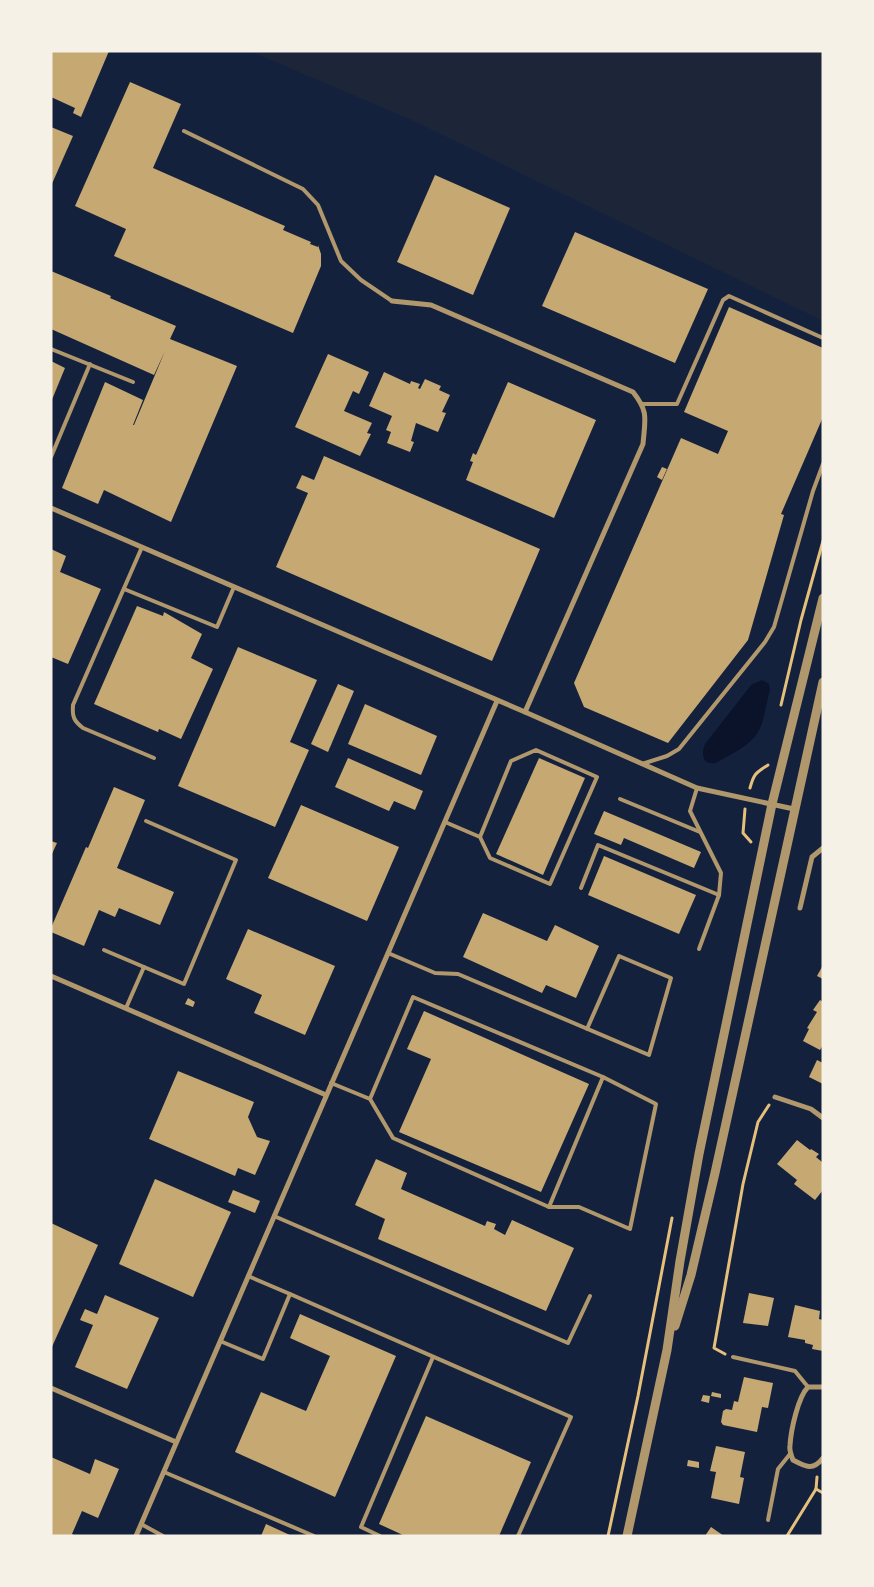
<svg xmlns="http://www.w3.org/2000/svg" width="874" height="1587" font-family="'Libre Baskerville',serif">
	<style>
		.green { fill: #1d2539 }
		.water { fill: #0b132b }
		.building { fill: #c6a872 }
		.lines { fill: none; stroke-linecap: round; stroke-linejoin: round }
		.path { stroke: #e5c07b; stroke-width: 3 }
		.service { stroke: #b1986c; stroke-width: 4 }
		.minor { stroke: #b1986c; stroke-width: 5 }
		.tertiary { stroke: #b1986c; stroke-width: 9 }
	</style>
	<rect width="100%" height="100%" fill="#14213d"/>
	<polygon class="green" points="250,51 823,51 823,321 414,121"/>
	<path class="water" d="M762 680 769 684 770 690C766 703 765 720 758 732 749 747 729 755 716 763 702 765 701 754 705 744L751 685Z"/>
	<g class="building">
		<polygon points="52,51 109,51 81,117 73,113 75,108 51,97"/>
		<polygon points="130,82 181,104 153,168 285,226 283,230 311,242 310,244 318,247 318,245 321,254 321,266 293,333 114,256 126,229 75,206"/>
		<polygon points="51,127 73,136 51,186"/>
		<polygon points="435,175 510,208 473,295 397,262"/>
		<polygon points="575,232 708,289 675,363 542,306"/>
		<polygon points="51,271 111,296 110,298 176,326 170,339 237,366 171,522 104,490 98,504 62,488 105,382 143,400 133,425 134,425 165,351 154,375 51,329"/>
		<polygon points="729,307 823,348 823,417 781,514 784,515 748,640 668,743 584,707 574,683 681,438 718,454 728,431 684,412"/>
		<polygon points="328,354 369,372 359,394 353,391 344,411 372,423 367,433 371,434 360,456 295,427"/>
		<polygon points="51,361 65,368 51,402"/>
		<polygon points="384,372 410,384 411,381 420,384 418,388 420,389 425,379 441,386 439,390 450,395 442,412 446,413 438,432 416,423 411,441 414,442 410,452 387,443 391,432 386,430 392,416 369,406"/>
		<polygon points="508,382 596,420 554,518 466,480 473,462 470,461 473,453 476,455"/>
		<polygon points="324,456 540,549 492,661 276,567 308,493 296,488 302,475 314,480"/>
		<polygon points="662,467 667,469 662,480 657,477"/>
		<polygon points="51,549 66,556 60,572 101,589 68,664 51,657"/>
		<polygon points="137,606 163,616 164,612 202,634 191,658 213,669 181,739 159,729 158,732 94,704"/>
		<polygon points="238,647 317,680 290,742 309,750 275,827 178,786"/>
		<polygon points="338,684 354,691 328,752 311,744"/>
		<polygon points="365,704 437,736 421,775 348,744"/>
		<polygon points="348,758 423,791 415,810 394,801 389,811 335,787"/>
		<polygon points="539,758 585,778 543,875 496,854"/>
		<polygon points="114,787 145,800 117,868 174,892 160,925 119,908 115,917 99,910 84,946 51,932 51,928 86,847 88,848"/>
		<polygon points="301,805 399,847 367,921 268,878"/>
		<polygon points="604,811 701,852 694,868 624,838 621,845 594,834"/>
		<polygon points="51,841 57,843 51,856"/>
		<polygon points="604,856 696,895 679,934 588,895"/>
		<polygon points="483,913 547,941 555,925 599,946 576,998 546,985 542,993 463,957"/>
		<polygon points="248,929 335,966 305,1035 254,1013 262,995 226,979"/>
		<polygon points="823,965 823,979 817,976"/>
		<polygon points="188,998 195,1002 193,1007 185,1004"/>
		<polygon points="820,1000 823,1002 823,1045 820,1050 803,1041 809,1029 807,1028 817,1012 813,1010"/>
		<polygon points="424,1011 589,1084 541,1192 399,1132 431,1059 407,1049"/>
		<polygon points="817,1060 823,1063 823,1084 809,1077"/>
		<polygon points="178,1071 254,1102 248,1117 257,1137 270,1141 255,1175 238,1168 235,1176 149,1139"/>
		<polygon points="797,1140 810,1150 811,1149 819,1154 816,1157 822,1162 823,1190 815,1200 794,1184 797,1180 777,1164"/>
		<polygon points="376,1159 407,1173 401,1189 485,1226 487,1221 496,1224 494,1229 505,1235 512,1220 574,1248 546,1311 378,1239 385,1219 355,1205"/>
		<polygon points="155,1179 231,1212 193,1297 119,1264"/>
		<polygon points="233,1190 260,1201 255,1213 228,1202"/>
		<polygon points="51,1223 98,1245 51,1349"/>
		<polygon points="749,1293 774,1298 768,1326 743,1323"/>
		<polygon points="105,1295 159,1318 127,1389 75,1367 93,1325 80,1320 85,1309 97,1314"/>
		<polygon points="795,1305 820,1311 819,1319 823,1320 823,1351 812,1349 813,1345 805,1343 805,1340 788,1337"/>
		<polygon points="300,1314 396,1356 335,1497 235,1452 261,1392 306,1411 330,1356 290,1338"/>
		<polygon points="744,1377 773,1383 768,1408 762,1407 757,1432 723,1425 721,1422 723,1411 726,1409 732,1410 734,1401 738,1402"/>
		<polygon points="712,1392 721,1394 721,1398 711,1396"/>
		<polygon points="703,1395 710,1396 709,1403 701,1401"/>
		<polygon points="426,1416 531,1462 499,1536 405,1536 379,1524"/>
		<polygon points="716,1446 745,1452 740,1477 744,1478 739,1504 711,1498 716,1472 710,1471"/>
		<polygon points="51,1457 90,1474 95,1459 119,1469 98,1518 82,1511 72,1534 75,1536 51,1536"/>
		<polygon points="688,1460 699,1462 699,1468 687,1466"/>
		<polygon points="266,1524 292,1536 261,1536"/>
		<polygon points="711,1527 724,1536 705,1536"/>
	</g>
	<g class="lines">
		<g class="path">
			<polyline points="781,705 801,620 823,541"/>
			<path d="M750 788C754 773 756 773 768 765"/>
			<polyline points="745,809 743,833 751,842"/>
			<polyline points="725,1354 714,1348 743,1184 758,1122 769,1105"/>
			<polyline points="816,1489 817,1477"/>
			<polyline points="608,1536 638,1396 672,1218"/>
			<polyline points="787,1536 816,1489 823,1493"/>
		</g>
		<g class="service">
			<polyline points="184,131 303,189 318,205 341,261 361,280 392,301"/>
			<polyline points="51,349 133,382"/>
			<polyline points="643,404 677,404 723,300 729,296 823,338"/>
			<polyline points="51,457 90,364"/>
			<path d="M142 547 73 705C72 717 74 721 83 728L154 758"/>
			<polyline points="124,589 217,627 234,587"/>
			<polyline points="642,764 667,756 679,749 765,642 774,627 813,491 823,464"/>
			<polyline points="697,788 690,811 721,873 719,895 699,949"/>
			<polyline points="620,799 700,832"/>
			<polyline points="445,822 480,837 511,761 536,750 597,777 550,884 490,858 480,837"/>
			<polyline points="581,888 598,845 719,895"/>
			<polyline points="104,950 184,984 236,860 146,821"/>
			<polyline points="388,953 435,973 458,974 649,1055 671,978 619,956 587,1029"/>
			<polyline points="126,1008 144,967"/>
			<polyline points="331,1083 370,1099 393,1138 549,1207 603,1077 413,997 370,1099"/>
			<polyline points="549,1207 579,1207 630,1229 656,1104 603,1077"/>
			<polyline points="274,1216 568,1343 590,1296"/>
			<polyline points="290,1294 571,1417 518,1536"/>
			<polyline points="220,1341 263,1359 290,1294 248,1276"/>
			<polyline points="733,1357 795,1371 808,1387"/>
			<polyline points="164,1472 314,1536"/>
			<polyline points="768,1520 778,1469 790,1454"/>
			<polyline points="141,1524 163,1536"/>
			<polyline points="380,1536 361,1527 433,1357"/>
		</g>
		<g class="minor">
			<path d="M392 301 431 305 633 392C649 412 645 419 643 444L525 712"/>
			<polyline points="51,508 525,712 697,788 794,809"/>
			<polyline points="800,908 812,857 823,848"/>
			<polyline points="51,976 326,1095"/>
			<polyline points="775,1097 811,1109 823,1118"/>
			<path d="M823 1387H808C798 1397 791 1430 790 1445 789 1450 791 1455 793 1460 806 1467 813 1471 823 1458"/>
			<polyline points="51,1388 176,1442"/>
			<polyline points="136,1536 497,701"/>
		</g>
		<g class="tertiary">
			<polyline points="675,1326 691,1275 715,1173 823,682"/>
			<polyline points="627,1536 667,1350 680,1261 699,1154 772,804 823,598"/>
		</g>
	</g>
	<rect width="874" height="1587" fill="none" stroke="#f6f1e7" stroke-width="105"/>
</svg>
